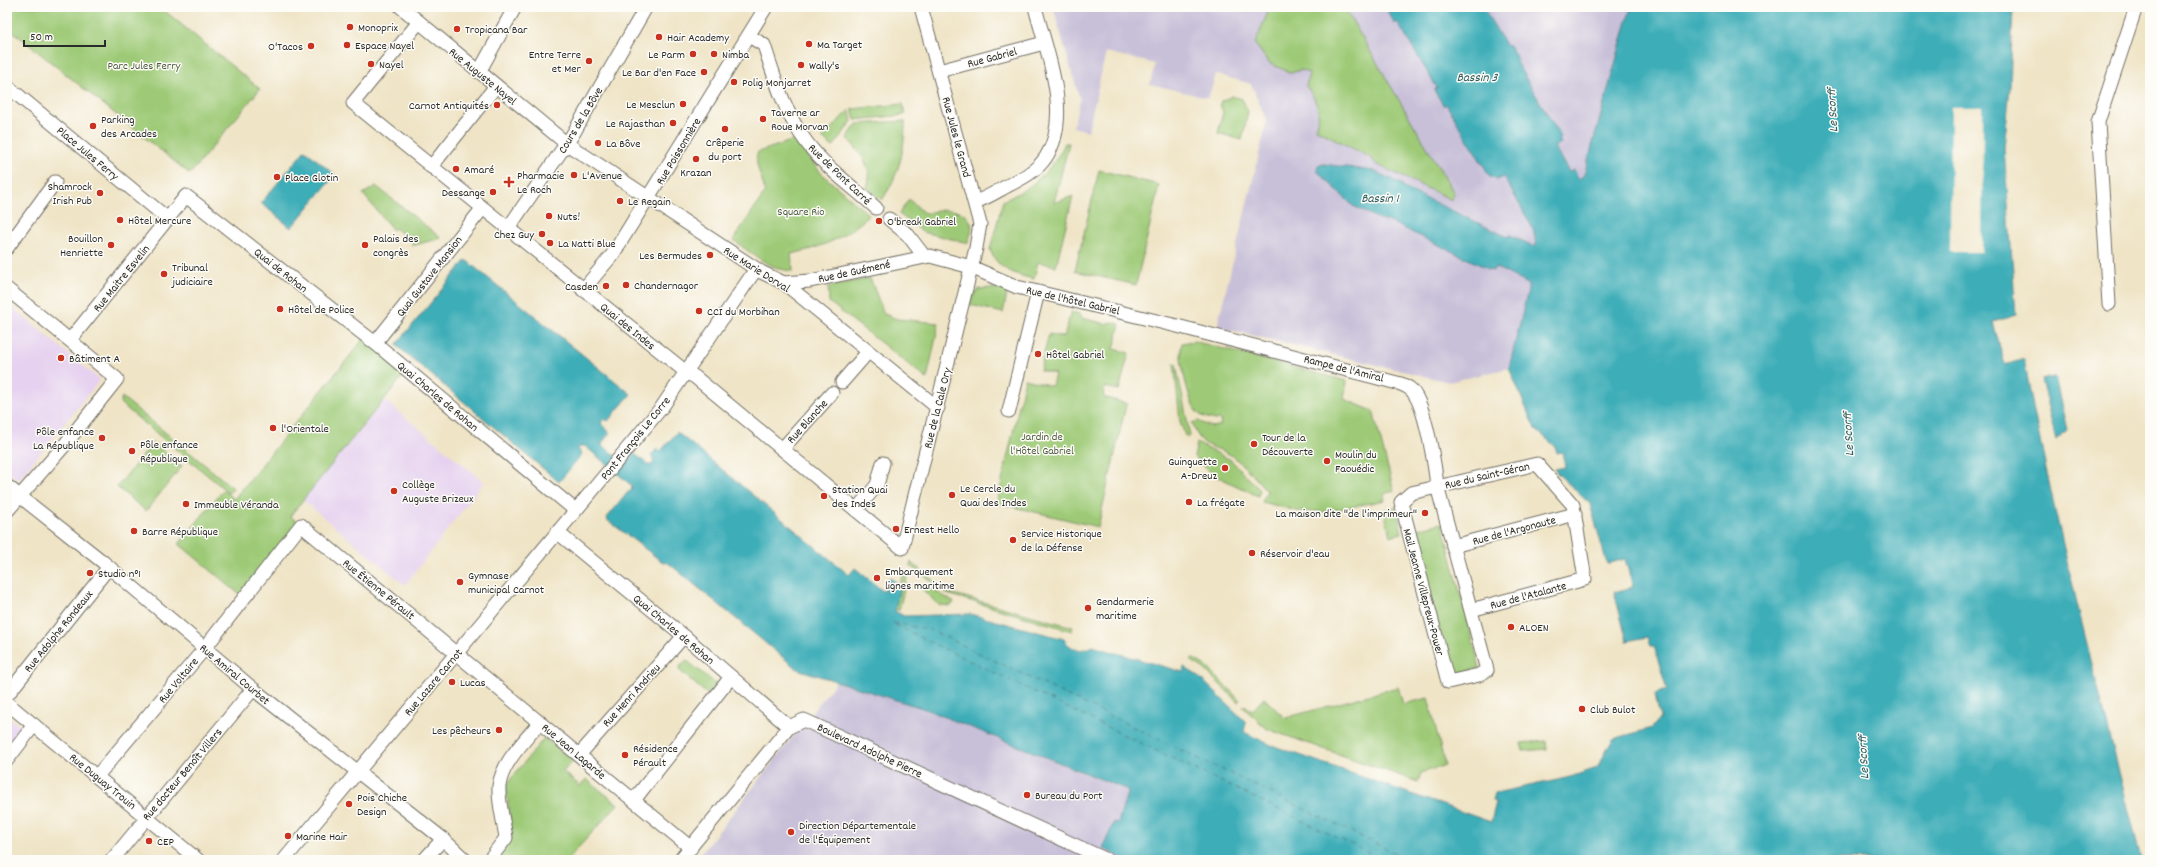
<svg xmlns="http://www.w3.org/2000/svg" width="2157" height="867" font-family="Dekko,sans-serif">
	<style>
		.built { fill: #e6d2f0 }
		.industrial { fill: #c8bfd8 }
		.green { fill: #9eca77; stroke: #647a51 }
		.water { fill: #3dadb8; stroke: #346c72 }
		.pier { fill: #efe4c6 }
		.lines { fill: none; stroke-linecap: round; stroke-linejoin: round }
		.ferry { stroke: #325f63; stroke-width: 1; stroke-dasharray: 5 4; stroke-linecap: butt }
		.minor-casing { stroke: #706c61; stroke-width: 15 }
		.minor { stroke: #fff; stroke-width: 13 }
		.poi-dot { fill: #c8321e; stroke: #fdfcf7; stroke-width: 1.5 }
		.labels { text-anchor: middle; stroke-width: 3; stroke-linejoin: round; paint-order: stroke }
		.poi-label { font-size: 12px; fill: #2b2b2b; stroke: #fdfcf7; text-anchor: start }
		.street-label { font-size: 12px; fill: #2b2b2b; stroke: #fdfcf7 }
		.park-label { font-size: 12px; fill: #4e5b42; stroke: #fdfcf7 }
		.water-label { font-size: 13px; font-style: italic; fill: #325f63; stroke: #fdfcf7 }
	</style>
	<rect width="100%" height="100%" fill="#fdfcf7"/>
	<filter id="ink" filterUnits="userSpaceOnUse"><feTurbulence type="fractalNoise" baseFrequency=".025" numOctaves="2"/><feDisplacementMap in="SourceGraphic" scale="8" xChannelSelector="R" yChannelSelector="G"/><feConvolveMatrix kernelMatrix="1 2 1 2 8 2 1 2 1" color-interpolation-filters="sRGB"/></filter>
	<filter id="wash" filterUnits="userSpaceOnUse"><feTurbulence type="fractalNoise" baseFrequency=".012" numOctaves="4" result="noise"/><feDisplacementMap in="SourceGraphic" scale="16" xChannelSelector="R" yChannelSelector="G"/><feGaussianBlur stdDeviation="0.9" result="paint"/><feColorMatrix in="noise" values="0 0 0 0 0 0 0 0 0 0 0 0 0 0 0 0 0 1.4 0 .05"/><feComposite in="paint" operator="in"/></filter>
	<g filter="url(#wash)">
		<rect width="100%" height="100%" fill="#efe4c6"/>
		<g class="built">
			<polygon points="7,303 100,380 18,480 7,471"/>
			<polygon points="384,400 484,482 405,585 303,500"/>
			<polygon points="7,716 22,728 7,748"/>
		</g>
		<g class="industrial">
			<polygon points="1053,7 1632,7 1584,176 1579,179 1574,170 1518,204 1533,229 1537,243 1526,282 1529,286 1528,292 1509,368 1449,382 1217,327 1267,121 1251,84 1216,74 1208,98 1150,84 1155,64 1106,52 1088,131 1073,127 1080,100"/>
			<polygon points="836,682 925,709 1129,791 1118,823 1114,822 1103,848 1125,860 696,860"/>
		</g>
		<g class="green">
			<polygon points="7,7 160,7 260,89 190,174 7,27"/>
			<path d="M1270 7H1344L1454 193 1452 200 1376 164 1371 158 1316 129C1322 112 1316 99 1306 86L1309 73 1300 70 1291 73 1269 63 1255 44Z"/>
			<polygon points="1232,96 1242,99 1248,112 1242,140 1218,133 1223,112 1220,105 1221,101"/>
			<polygon points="903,104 905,115 855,120 852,109"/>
			<polygon points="849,110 852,121 833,147 822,138"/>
			<path d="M905 121C905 150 899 175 882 200L867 188C874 167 860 153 847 138L857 124Z"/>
			<path d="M794 140 822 174 869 215C847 237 821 248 791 254L793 271C770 270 750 252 733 240L764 194C766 181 752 165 758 152Z"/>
			<path d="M1065 143H1069L1054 203 1073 196 1056 266 1038 262 1034 279C1016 275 996 269 990 249L1003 201C1031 188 1052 172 1065 143Z"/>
			<polygon points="1099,170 1159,185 1136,285 1075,271"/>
			<polygon points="376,186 441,238 411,246 413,242 395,228 393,230 363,194"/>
			<path d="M909 199 925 214C937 209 963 206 970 221 974 227 970 236 968 243L923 232 899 214Z"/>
			<polygon points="870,278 884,314 897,319 939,323 927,379 829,302 828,287"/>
			<polygon points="991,288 1008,289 1003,313 970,305 973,296 979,289"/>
			<polygon points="1071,312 1080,314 1082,318 1106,324 1110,322 1120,324 1114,349 1129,353 1119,390 1105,387 1103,397 1128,404 1126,405 1098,527 997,503 1025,379 1052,386 1055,374 1040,370 1049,334 1064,337"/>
			<polygon points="366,336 407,371 290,516 301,525 244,598 179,544 223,490 234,499"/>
			<path d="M1193 341 1347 381 1344 399 1373 411 1394 491 1384 494 1385 500 1325 512 1297 511 1262 502 1267 491C1257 480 1248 469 1236 459 1217 443 1203 454 1192 423L1198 421C1207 425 1212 429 1221 425L1219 418 1216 420C1210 419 1201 417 1197 412 1189 402 1177 355 1182 343Z"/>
			<polygon points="1174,363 1176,364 1190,436 1188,438 1185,436 1180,421"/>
			<polygon points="122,397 233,488 229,493 120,403"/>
			<polygon points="153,443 182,466 146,511 117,487"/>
			<polygon points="1197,443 1231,460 1260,490 1258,496 1212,474 1194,457"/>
			<polygon points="1396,507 1402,533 1390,536 1384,510"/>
			<polygon points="1442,523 1480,668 1451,675 1413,530"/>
			<polygon points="911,562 947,592 1073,627 1072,631 947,594 910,565"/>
			<polygon points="903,571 908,573 899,610 895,609"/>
			<polygon points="925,585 954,602 951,606 939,605 922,589"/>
			<polygon points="1192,658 1206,666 1240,700 1238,702 1203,668 1191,661"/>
			<polygon points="686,660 716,684 708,695 678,669"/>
			<polygon points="1398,687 1403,704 1428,698 1445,765 1421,773 1418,782 1267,729 1243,707 1245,705 1252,711 1264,698 1285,718"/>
			<polygon points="544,738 573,760 563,772 580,786 586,779 618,804 567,860 495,860 512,836 506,785"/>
			<polygon points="1546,741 1547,749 1523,751 1521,743"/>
		</g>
		<g class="water">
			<path d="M1385 7H1483L1506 46 1509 45 1518 60 1516 62 1561 137 1559 139 1561 143 1554 147 1569 172 1574 170 1579 179 1584 175 1631 7H2013L2010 88 2004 148 2016 315 1993 322 2005 365 2024 359C2055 528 2100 693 2141 860H1125L1103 848 1114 822 1118 823 1128 790 925 709 797 669 672 566 667 562 665 564 606 519 628 492 631 491 632 486 585 446H580L578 449 582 454 559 482 396 345 466 260 631 394 608 421 604 419 601 423 610 433 601 444 624 463 634 453 648 465H652L654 461 651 455 657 449 660 452 677 432 849 575 855 568 884 592 886 581 890 578 900 585 895 611 904 616 970 614 1064 639C1070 649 1081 653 1092 646L1183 672 1184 667 1198 676 1246 722 1244 732 1271 745 1491 822 1496 802 1493 800 1495 793 1567 778 1597 768 1613 739 1652 728 1660 718 1655 694 1667 690 1654 646H1650L1647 637 1627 641 1614 592 1633 587 1625 559 1607 564 1590 504 1556 472 1555 469 1565 467 1562 452 1557 453 1555 446 1535 429 1509 368 1528 290V284L1495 267 1493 271 1386 220 1385 222 1353 206 1317 171 1318 165 1324 164 1374 171 1403 185 1402 187 1508 237 1510 235 1535 247 1536 244 1533 229 1504 177 1497 180 1494 176 1491 178 1446 104 1444 106 1434 90 1437 88 1397 22 1395 24Z"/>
			<polygon points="305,150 335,175 291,228 261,203"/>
			<polygon points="2047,378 2055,378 2067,430 2056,440 2041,380"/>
		</g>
		<polygon class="pier" points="1951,107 1983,107 1982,252 1950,252"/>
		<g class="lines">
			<g class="ferry">
				<polyline points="893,623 931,630 1410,860"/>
				<polyline points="895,625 1384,860"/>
			</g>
		</g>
	</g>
	<g filter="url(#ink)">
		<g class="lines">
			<defs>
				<g id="minor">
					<polyline points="401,7 567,144 761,272 784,283 938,408"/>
					<polyline points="419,22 353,103 686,372 695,377 902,548 976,248 980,224 921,7"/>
					<path d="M749 36 764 45C775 79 785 114 807 143 826 168 853 187 876 208"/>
					<polyline points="939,71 1044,43"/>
					<polyline points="479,72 515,7"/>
					<polyline points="7,86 168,219"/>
					<polyline points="431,167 496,86"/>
					<path d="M975 202C987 198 996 192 1007 186 1021 179 1037 171 1046 157 1073 115 1046 51 1035 7"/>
					<polyline points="889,219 908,235 924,256"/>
					<polyline points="507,230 573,134 646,7"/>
					<polyline points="7,248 55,182"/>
					<path d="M784 283 810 281 930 256 971 267 1017 287 1177 326 1401 384C1408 387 1412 389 1415 395 1426 412 1435 466 1437 486L1487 670 1479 675 1448 682 1401 502 1411 493 1537 464 1573 505 1585 579 1471 610"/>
					<polyline points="7,289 117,379 63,447 7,511"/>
					<polyline points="583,290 613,254 766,7"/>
					<polyline points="2109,304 2098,122 2136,7"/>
					<polyline points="70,340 186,196 375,343 575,510"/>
					<polyline points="375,343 482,209"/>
					<polyline points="842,382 868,352"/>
					<polyline points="1009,411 1038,292"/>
					<polyline points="782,449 832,393"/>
					<polyline points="7,486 103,562 253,689 443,839 465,860"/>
					<polyline points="856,510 877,485 883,463"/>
					<polyline points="557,532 684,636 789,727"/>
					<polyline points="1453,546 1575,514"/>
					<polyline points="7,695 109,567"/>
					<polyline points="7,703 198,860"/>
					<polyline points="579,755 684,636"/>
					<polyline points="7,760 34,725"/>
					<polyline points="97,776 205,648 301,525 691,848"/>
					<polyline points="634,800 731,677"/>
					<polyline points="112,860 253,689"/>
					<polyline points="284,860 662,407 756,269"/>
					<polyline points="424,860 443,839"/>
					<path d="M489 860 506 838C504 822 498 803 499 786 502 762 525 741 540 722"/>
					<polyline points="680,860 789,727 804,720 1107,860"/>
				</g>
			</defs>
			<use href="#minor" class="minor-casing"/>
			<use href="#minor" class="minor"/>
		</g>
	</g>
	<g class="poi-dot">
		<circle cx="350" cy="27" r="4"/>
		<circle cx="457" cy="29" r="4"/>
		<circle cx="659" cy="37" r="4"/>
		<circle cx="809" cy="44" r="4"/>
		<circle cx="347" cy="45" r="4"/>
		<circle cx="311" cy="46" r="4"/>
		<circle cx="693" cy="54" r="4"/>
		<circle cx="714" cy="54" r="4"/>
		<circle cx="589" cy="61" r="4"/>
		<circle cx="371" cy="64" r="4"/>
		<circle cx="801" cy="65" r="4"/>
		<circle cx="704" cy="72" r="4"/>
		<circle cx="734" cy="82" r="4"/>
		<circle cx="683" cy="104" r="4"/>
		<circle cx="497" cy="105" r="4"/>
		<circle cx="763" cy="119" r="4"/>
		<circle cx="673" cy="123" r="4"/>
		<circle cx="93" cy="126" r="4"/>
		<circle cx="725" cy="129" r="4"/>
		<circle cx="598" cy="143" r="4"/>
		<circle cx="696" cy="159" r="4"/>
		<circle cx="456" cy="169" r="4"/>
		<circle cx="574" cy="175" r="4"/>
		<circle cx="277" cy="177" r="4"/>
		<path d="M507 176h4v4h4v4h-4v4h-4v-4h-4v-4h4z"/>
		<circle cx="493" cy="192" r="4"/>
		<circle cx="100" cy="193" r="4"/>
		<circle cx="620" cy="201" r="4"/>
		<circle cx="549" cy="216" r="4"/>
		<circle cx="120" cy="220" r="4"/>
		<circle cx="879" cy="221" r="4"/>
		<circle cx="542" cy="234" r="4"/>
		<circle cx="550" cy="243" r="4"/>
		<circle cx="111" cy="245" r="4"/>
		<circle cx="365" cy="245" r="4"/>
		<circle cx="710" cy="255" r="4"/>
		<circle cx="164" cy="274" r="4"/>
		<circle cx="626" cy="285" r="4"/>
		<circle cx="606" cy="286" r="4"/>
		<circle cx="280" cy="309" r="4"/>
		<circle cx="699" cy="311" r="4"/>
		<circle cx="1038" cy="354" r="4"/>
		<circle cx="61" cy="358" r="4"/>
		<circle cx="273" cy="428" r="4"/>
		<circle cx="102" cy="438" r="4"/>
		<circle cx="1254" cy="444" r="4"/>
		<circle cx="132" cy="451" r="4"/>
		<circle cx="1327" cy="461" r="4"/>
		<circle cx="1225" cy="468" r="4"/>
		<circle cx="394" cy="491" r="4"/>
		<circle cx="952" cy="495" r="4"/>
		<circle cx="824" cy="496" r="4"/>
		<circle cx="1189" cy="502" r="4"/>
		<circle cx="186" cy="504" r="4"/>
		<circle cx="1425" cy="513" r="4"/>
		<circle cx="896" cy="529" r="4"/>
		<circle cx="134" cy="531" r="4"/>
		<circle cx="1013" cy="540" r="4"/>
		<circle cx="1252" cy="553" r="4"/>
		<circle cx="90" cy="573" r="4"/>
		<circle cx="877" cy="578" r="4"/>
		<circle cx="460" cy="582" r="4"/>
		<circle cx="1088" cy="608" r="4"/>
		<circle cx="1511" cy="627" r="4"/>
		<circle cx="452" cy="682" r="4"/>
		<circle cx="1582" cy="709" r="4"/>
		<circle cx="499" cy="730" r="4"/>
		<circle cx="625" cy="755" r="4"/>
		<circle cx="1027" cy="795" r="4"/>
		<circle cx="349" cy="804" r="4"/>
		<circle cx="791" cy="832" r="4"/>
		<circle cx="288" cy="836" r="4"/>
		<circle cx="149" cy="841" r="4"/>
	</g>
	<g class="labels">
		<g class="poi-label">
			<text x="358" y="31">Monoprix</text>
			<text x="465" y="33">Tropicana Bar</text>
			<text x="667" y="41">Hair Academy</text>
			<text x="817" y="48">Ma Target</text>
			<text x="355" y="49">Espace Nayel</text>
			<text x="303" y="50" text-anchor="end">O'Tacos</text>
			<text x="581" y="58" text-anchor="end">Entre Terre<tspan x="581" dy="14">et Mer</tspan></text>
			<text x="685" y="58" text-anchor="end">Le Parm</text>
			<text x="722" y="58">Nimba</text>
			<text x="379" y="68">Nayel</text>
			<text x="809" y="69">Wally's</text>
			<text x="696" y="76" text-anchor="end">Le Bar d'en Face</text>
			<text x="742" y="86">Polig Monjarret</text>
			<text x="675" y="108" text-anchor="end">Le Mesclun</text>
			<text x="489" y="109" text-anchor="end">Carnot Antiquités</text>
			<text x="771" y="116">Taverne ar<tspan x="771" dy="14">Roue Morvan</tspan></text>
			<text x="101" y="123">Parking<tspan x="101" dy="14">des Arcades</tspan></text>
			<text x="665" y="127" text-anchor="end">Le Rajasthan</text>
			<text x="725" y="146" text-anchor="middle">Crêperie<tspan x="725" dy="14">du port</tspan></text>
			<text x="606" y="147">La Bôve</text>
			<text x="464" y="173">Amaré</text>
			<text x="696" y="176" text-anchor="middle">Krazan</text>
			<text x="517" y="179">Pharmacie<tspan x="517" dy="14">Le Roch</tspan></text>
			<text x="582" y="179">L'Avenue</text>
			<text x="285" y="181">Place Glotin</text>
			<text x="92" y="190" text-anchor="end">Shamrock<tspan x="92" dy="14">Irish Pub</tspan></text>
			<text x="485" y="196" text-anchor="end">Dessange</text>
			<text x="628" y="205">Le Regain</text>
			<text x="557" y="220">Nuts!</text>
			<text x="128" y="224">Hôtel Mercure</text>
			<text x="887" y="225">O'break Gabriel</text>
			<text x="534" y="238" text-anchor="end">Chez Guy</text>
			<text x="103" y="242" text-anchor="end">Bouillon<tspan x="103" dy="14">Henriette</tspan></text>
			<text x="373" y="242">Palais des<tspan x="373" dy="14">congrès</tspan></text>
			<text x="558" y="247">La Natti Blue</text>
			<text x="702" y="259" text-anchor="end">Les Bermudes</text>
			<text x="172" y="271">Tribunal<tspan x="172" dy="14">judiciaire</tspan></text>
			<text x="634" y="289">Chandernagor</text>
			<text x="598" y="290" text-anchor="end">Casden</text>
			<text x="288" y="313">Hôtel de Police</text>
			<text x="707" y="315">CCI du Morbihan</text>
			<text x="1046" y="358">Hôtel Gabriel</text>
			<text x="69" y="362">Bâtiment A</text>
			<text x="281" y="432">l'Orientale</text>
			<text x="94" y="435" text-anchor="end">Pôle enfance<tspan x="94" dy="14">La République</tspan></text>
			<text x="1262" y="441">Tour de la<tspan x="1262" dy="14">Découverte</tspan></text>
			<text x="140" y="448">Pôle enfance<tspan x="140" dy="14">République</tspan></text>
			<text x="1335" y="458">Moulin du<tspan x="1335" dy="14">Faouédic</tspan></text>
			<text x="1217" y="465" text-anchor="end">Guinguette<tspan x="1217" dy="14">A-Dreuz</tspan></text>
			<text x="402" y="488">Collège<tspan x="402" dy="14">Auguste Brizeux</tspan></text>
			<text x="960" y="492">Le Cercle du<tspan x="960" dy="14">Quai des Indes</tspan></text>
			<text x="832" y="493">Station Quai<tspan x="832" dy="14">des Indes</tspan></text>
			<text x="1197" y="506">La frégate</text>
			<text x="194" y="508">Immeuble Véranda</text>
			<text x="1417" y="517" text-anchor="end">La maison dite "de l'imprimeur"</text>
			<text x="904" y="533">Ernest Hello</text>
			<text x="142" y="535">Barre République</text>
			<text x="1021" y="537">Service Historique<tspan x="1021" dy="14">de la Défense</tspan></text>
			<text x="1260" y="557">Réservoir d'eau</text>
			<text x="885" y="575">Embarquement<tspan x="885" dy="14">lignes maritime</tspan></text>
			<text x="98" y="577">Studio n°1</text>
			<text x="468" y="579">Gymnase<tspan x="468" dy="14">municipal Carnot</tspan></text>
			<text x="1096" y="605">Gendarmerie<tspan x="1096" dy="14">maritime</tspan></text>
			<text x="1519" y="631">ALOEN</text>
			<text x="460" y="686">Lucas</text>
			<text x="1590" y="713">Club Bulot</text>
			<text x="491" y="734" text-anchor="end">Les pêcheurs</text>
			<text x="633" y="752">Résidence<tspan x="633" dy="14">Pérault</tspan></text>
			<text x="1035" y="799">Bureau du Port</text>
			<text x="357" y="801">Pois Chiche<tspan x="357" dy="14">Design</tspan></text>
			<text x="799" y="829">Direction Départementale<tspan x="799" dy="14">de l'Équipement</tspan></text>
			<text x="296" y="840">Marine Hair</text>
			<text x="157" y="845">CEP</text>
		</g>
		<g class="street-label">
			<text transform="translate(992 57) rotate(-15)" y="4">Rue Gabriel</text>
			<text transform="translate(483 76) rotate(39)" y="4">Rue Auguste Nayel</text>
			<text transform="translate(580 120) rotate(-59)" y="4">Cours de la Bôve</text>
			<text transform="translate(957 137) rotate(75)" y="4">Rue Jules le Grand</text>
			<text transform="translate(678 151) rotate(-59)" y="4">Rue Poissonnière</text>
			<text transform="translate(88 153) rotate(40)" y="4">Place Jules Ferry</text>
			<text transform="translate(840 174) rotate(44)" y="4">Rue de Pont Carré</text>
			<text transform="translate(757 269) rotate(32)" y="4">Rue Marie Dorval</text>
			<text transform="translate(281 270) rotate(38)" y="4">Quai de Rohan</text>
			<text transform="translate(854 271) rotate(-12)" y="4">Rue de Guémené</text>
			<text transform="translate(429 276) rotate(-52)" y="4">Quai Gustave Mansion</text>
			<text transform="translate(121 278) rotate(-51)" y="4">Rue Maitre Esvelin</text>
			<text transform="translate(1073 300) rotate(13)" y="4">Rue de l'hôtel Gabriel</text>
			<text transform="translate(628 326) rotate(39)" y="4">Quai des Indes</text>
			<text transform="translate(1344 368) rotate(14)" y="4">Rampe de l'Amiral</text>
			<text transform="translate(438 396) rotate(40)" y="4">Quai Charles de Rohan</text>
			<text transform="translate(937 408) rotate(-76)" y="4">Rue de la Cale Ory</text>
			<text transform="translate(807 421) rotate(-48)" y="4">Rue Blanche</text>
			<text transform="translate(635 438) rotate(-51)" y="4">Pont François Le Corre</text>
			<text transform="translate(1487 475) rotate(-13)" y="4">Rue du Saint-Géran</text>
			<text transform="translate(1514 530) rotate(-15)" y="4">Rue de l'Argonaute</text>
			<text transform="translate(379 589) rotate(39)" y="4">Rue Étienne Pérault</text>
			<text transform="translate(1424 592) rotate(75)" y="4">Mail Jeanne Villepreux-Power</text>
			<text transform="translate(1528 595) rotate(-15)" y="4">Rue de l'Atalante</text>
			<text transform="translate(674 629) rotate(40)" y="4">Quai Charles de Rohan</text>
			<text transform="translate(58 631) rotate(-51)" y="4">Rue Adolphe Rondeaux</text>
			<text transform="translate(235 674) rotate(40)" y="4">Rue Amiral Courbet</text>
			<text transform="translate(178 680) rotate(-50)" y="4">Rue Voltaire</text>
			<text transform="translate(433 682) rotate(-50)" y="4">Rue Lazare Carnot</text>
			<text transform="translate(631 695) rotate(-48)" y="4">Rue Henri Andrieu</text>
			<text transform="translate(870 750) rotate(25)" y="4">Boulevard Adolphe Pierre</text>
			<text transform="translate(574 751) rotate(40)" y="4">Rue Jean Lagarde</text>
			<text transform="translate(182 774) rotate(-50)" y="4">Rue docteur Benoît Villers</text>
			<text transform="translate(103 781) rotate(39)" y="4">Rue Duguay Trouin</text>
		</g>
		<g class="park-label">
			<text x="144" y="69">Parc Jules Ferry</text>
			<text x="801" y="215">Square Rio</text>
			<text x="1042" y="440">Jardin de<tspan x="1042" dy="14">l'Hôtel Gabriel</tspan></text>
		</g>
		<g class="water-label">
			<text x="1477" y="81">Bassin 3</text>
			<text transform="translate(1831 110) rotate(-93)" y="5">Le Scorff</text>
			<text x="1380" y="202">Bassin 1</text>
			<text transform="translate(1847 434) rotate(-93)" y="5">Le Scorff</text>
			<text transform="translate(1862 757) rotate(-93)" y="5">Le Scorff</text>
		</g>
	</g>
	<rect width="2157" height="867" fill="none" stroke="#fdfcf7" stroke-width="24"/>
	<path d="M24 40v6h81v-6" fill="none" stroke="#2b2b2b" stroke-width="2"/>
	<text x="30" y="40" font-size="12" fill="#2b2b2b" stroke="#fdfcf7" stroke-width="3" paint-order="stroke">50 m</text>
</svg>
